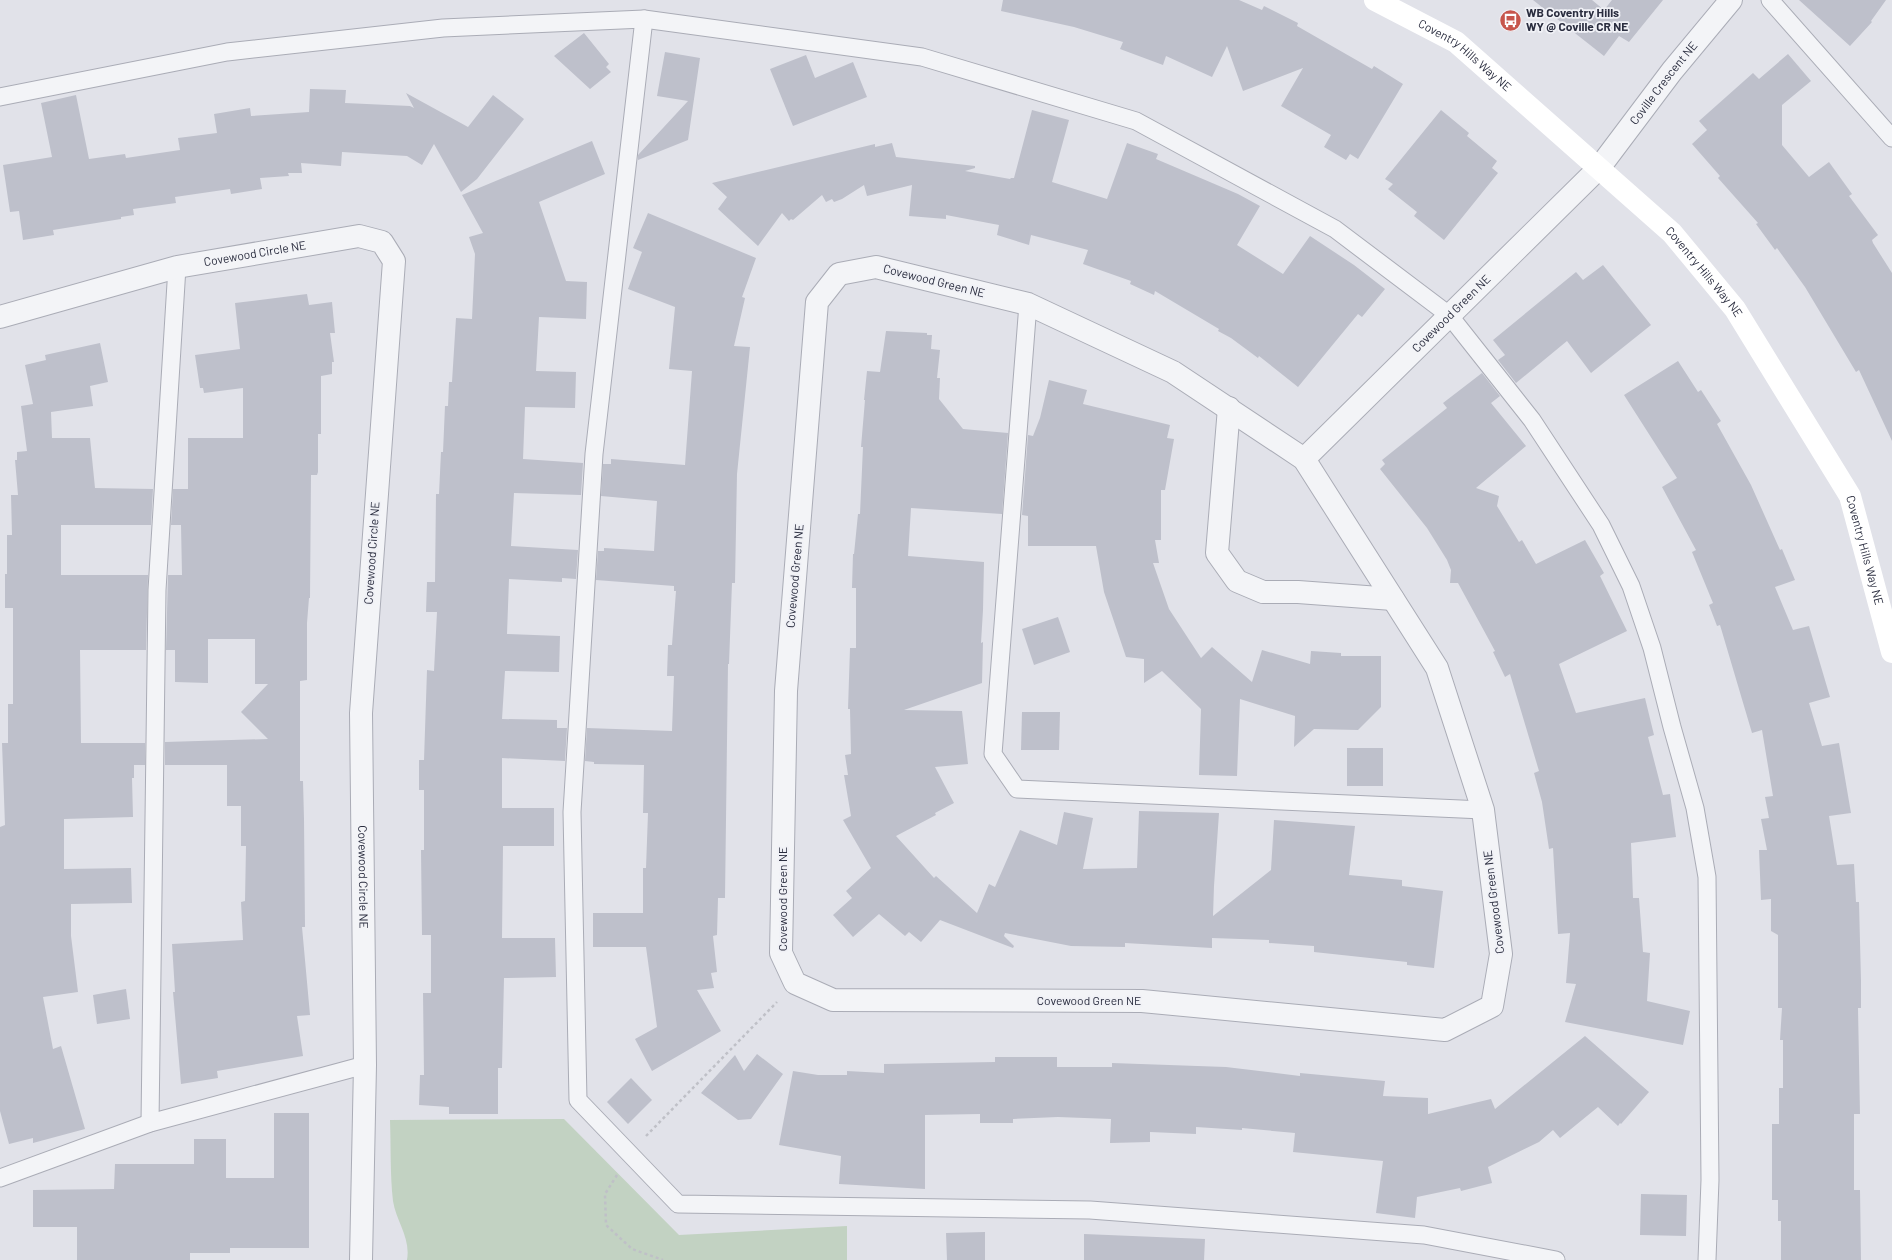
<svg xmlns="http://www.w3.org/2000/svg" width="1892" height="1260" font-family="Barlow,sans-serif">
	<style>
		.green { fill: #c2d2c2 }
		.building { fill: #bec0cb }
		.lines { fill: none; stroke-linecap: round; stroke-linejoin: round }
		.lane-casing { stroke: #aaacb6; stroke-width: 19 }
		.street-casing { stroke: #aaacb6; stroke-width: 24 }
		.path { stroke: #bfc0c7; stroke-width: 2.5; stroke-dasharray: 3 3; stroke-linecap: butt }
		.lane { stroke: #f3f4f7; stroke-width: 17 }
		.street { stroke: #f3f4f7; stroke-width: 22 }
		.secondary { stroke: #fff; stroke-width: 22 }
		.labels { text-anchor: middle; stroke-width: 3.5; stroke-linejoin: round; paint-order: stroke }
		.poi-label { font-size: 12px; font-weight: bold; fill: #2a2d3f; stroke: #f0f1f6; text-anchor: start }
		.street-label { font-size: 12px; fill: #2a2d3f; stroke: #f0f1f6 }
	</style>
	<rect width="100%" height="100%" fill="#e1e2e9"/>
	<path class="green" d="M564 1119 679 1235 847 1226V1260H407C411 1238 396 1221 393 1201 390 1174 391 1147 390 1120Z"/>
	<g class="building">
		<polygon points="1003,0 1239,0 1262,10 1264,6 1298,23 1297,26 1372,69 1374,66 1403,84 1358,159 1350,154 1346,160 1324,147 1331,135 1281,106 1303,68 1243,91 1227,46 1212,77 1166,56 1163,65 1120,49 1123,42 1074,27 1001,11"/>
		<polygon points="1533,0 1592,0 1604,10 1612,0 1663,0 1629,42 1619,36 1604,56"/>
		<polygon points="1799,0 1886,0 1871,21 1872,22 1850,46"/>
		<polygon points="584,33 609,64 606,67 611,72 590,89 554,56"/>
		<polygon points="665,52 700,58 688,140 638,160 638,155 688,101 657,96"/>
		<polygon points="1788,54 1811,81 1782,105 1782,145 1809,177 1829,162 1852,194 1849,196 1878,235 1872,240 1873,243 1892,273 1892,441 1859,370 1856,372 1805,287 1777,248 1775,250 1756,224 1758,223 1718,178 1720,176 1692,144 1707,130 1699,121 1753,73 1759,79"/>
		<polygon points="806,55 815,78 853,62 867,97 793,126 770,69"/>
		<polygon points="310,89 346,90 345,103 410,106 414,108 406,93 468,127 493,95 524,119 477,179 461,192 434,144 422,165 407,156 342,152 341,166 301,163 302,173 288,173 289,176 260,178 262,189 231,194 230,189 175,197 176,203 133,209 134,215 121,217 121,219 53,230 54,235 23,240 19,211 10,212 3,165 52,157 41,103 76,95 89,159 125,154 126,158 180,150 178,138 217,133 214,114 250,108 251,116 309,112"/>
		<polygon points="1032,110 1069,120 1052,182 1107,199 1127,143 1158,154 1156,159 1238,194 1260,206 1237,245 1283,274 1310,236 1354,265 1385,289 1362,317 1358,314 1298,387 1259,356 1258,358 1231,338 1218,331 1219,329 1155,291 1154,295 1130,284 1131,281 1083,264 1088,250 1031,235 1029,245 997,235 999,225 946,215 946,219 909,216 912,185 867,196 864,185 842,199 834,202 832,199 826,202 822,195 793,220 791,219 789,221 782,213 758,246 718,209 727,197 712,183 875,144 875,147 892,143 896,157 975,166 975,168 965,171 1010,179 1011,178 1014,178"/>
		<polygon points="1441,110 1469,133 1467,136 1497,161 1492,168 1498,173 1444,240 1414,216 1417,212 1388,189 1393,184 1385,179"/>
		<polygon points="592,141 605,174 539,202 566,281 587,282 586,319 539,317 536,371 576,372 575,408 525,407 523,459 583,463 581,495 514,493 511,546 578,550 576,579 562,578 562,582 509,579 507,634 560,636 559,672 505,671 502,719 557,720 557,728 567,728 565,761 502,758 502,808 554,808 554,846 503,846 502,938 555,938 556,977 504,978 502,1068 498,1068 498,1114 449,1114 449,1107 419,1105 420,1075 424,1075 423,993 431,993 431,935 422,935 421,850 424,850 424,790 419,790 419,760 424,760 427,670 434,671 437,612 426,612 427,582 435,582 436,494 439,494 441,452 443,452 445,406 448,406 449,382 452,382 456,318 472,319 475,254 469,237 483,233 462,195"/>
		<polygon points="648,213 756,258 742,297 745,298 734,346 750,347 737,474 735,583 732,583 729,664 728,664 725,898 718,898 717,935 713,936 717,972 711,973 714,988 697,990 721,1031 652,1071 635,1039 657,1027 646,947 593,947 593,913 643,913 643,868 646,868 648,813 643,813 644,765 594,764 594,762 585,761 587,728 672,731 674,676 667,676 668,645 672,645 676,591 674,591 674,586 596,580 598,551 604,551 604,548 654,551 657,501 601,496 603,464 611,464 611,459 685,465 692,371 669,369 675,307 628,289 642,252 633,248"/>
		<polygon points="1603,265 1651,325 1591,373 1567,341 1516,383 1498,360 1505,355 1493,340 1576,272 1583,280"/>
		<polygon points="307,294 309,305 332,302 335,333 330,333 334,362 332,362 332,374 321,376 321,434 318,434 318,472 317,475 311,475 310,598 309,598 307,623 307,680 300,681 300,781 303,781 304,819 305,927 302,927 310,1015 297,1016 303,1056 217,1071 218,1078 181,1084 173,992 175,992 172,944 243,940 241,902 245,901 246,846 241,846 241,806 227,806 227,765 165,765 165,742 268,739 241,712 268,684 255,684 255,639 208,639 208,683 175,682 175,650 166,650 168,575 182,575 181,525 171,525 173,489 188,489 188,438 243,438 243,388 204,393 203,388 200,388 195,355 240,349 235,303"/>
		<polygon points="886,331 927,333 927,335 932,335 931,349 940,350 937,378 940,378 939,399 963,429 1008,433 1002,514 911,508 908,556 984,562 983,610 981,643 983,642 982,683 904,710 962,711 968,764 935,767 954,803 935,813 936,815 896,836 934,878 936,876 977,913 989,884 995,887 1020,830 1057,845 1064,812 1093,818 1083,869 1137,868 1139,811 1219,813 1214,886 1213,916 1271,870 1274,820 1355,826 1349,875 1402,880 1402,886 1443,891 1434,968 1407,965 1407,962 1314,952 1314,946 1269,943 1269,940 1212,938 1212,948 1125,943 1125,947 1071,946 1005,933 1004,936 1014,946 1013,948 940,920 921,942 909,932 905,936 879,914 853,937 833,915 852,898 846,891 871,868 843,820 851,816 844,775 848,775 845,755 851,754 850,709 848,709 850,648 856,648 856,588 852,588 853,554 854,554 858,514 860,514 863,447 861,447 865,400 864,400 867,371 880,372"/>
		<polygon points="100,343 108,382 90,386 93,406 51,412 52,438 90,438 95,488 153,489 151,525 61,525 61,575 148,575 146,650 80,650 81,743 145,743 145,765 134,765 134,778 132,778 133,817 64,819 64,869 131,868 132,903 71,904 71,936 78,992 43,997 53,1049 61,1046 85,1129 33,1143 33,1138 9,1144 0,1111 0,827 5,825 2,743 8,743 8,704 13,704 13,608 5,608 5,574 7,574 7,535 12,535 11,495 18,495 15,460 17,460 17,452 27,451 21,406 33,404 25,365 46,360 45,355"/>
		<polygon points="1678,361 1698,392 1701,390 1721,421 1717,424 1751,485 1780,550 1782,549 1795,580 1775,587 1793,630 1809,626 1830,697 1809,703 1822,746 1839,743 1851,813 1829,816 1837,865 1854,864 1856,902 1859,902 1861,981 1861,1008 1858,1008 1860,1114 1854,1114 1854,1190 1860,1190 1861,1260 1781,1260 1781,1221 1778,1221 1778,1200 1772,1200 1772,1124 1779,1124 1779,1088 1783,1088 1783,1040 1780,1040 1782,1008 1778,1008 1778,935 1771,931 1771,899 1761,900 1759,850 1767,850 1761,819 1769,818 1765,797 1773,796 1762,730 1752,733 1720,625 1717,626 1709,605 1713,603 1692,552 1696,550 1662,487 1677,478 1624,395"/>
		<polygon points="1482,373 1500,396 1491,403 1526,446 1476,488 1499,496 1497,506 1519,542 1522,540 1536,564 1585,540 1604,573 1600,576 1627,631 1559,664 1576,713 1645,698 1654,735 1648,737 1663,795 1670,794 1676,837 1631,843 1633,898 1639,898 1643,952 1650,953 1647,1001 1690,1011 1683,1045 1565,1022 1576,984 1566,983 1570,933 1558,934 1553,848 1549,849 1542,802 1534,773 1539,771 1510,674 1505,677 1493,652 1495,651 1458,583 1450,583 1451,570 1447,560 1427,528 1380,469 1385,464 1382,460 1447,408 1443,403"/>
		<polygon points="1049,380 1087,390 1083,404 1170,425 1167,438 1174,439 1165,490 1161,490 1161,540 1155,540 1159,563 1153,563 1169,609 1201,658 1212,647 1252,682 1262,650 1310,664 1311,651 1341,653 1341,656 1381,656 1381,707 1358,730 1314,729 1294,747 1295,716 1240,699 1237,776 1199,775 1201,709 1162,671 1144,683 1144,659 1126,657 1104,592 1096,546 1028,546 1028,516 1022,515 1028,435 1033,436 1040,418"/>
		<polygon points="1058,617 1070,652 1034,665 1022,629"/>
		<polygon points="1022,712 1060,712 1059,750 1021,750"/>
		<rect x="1347" y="748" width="36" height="38"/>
		<polygon points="126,989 130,1019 97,1024 93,995"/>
		<polygon points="1585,1036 1649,1092 1621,1124 1620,1123 1618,1126 1598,1107 1560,1138 1553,1130 1539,1142 1488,1167 1492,1183 1461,1191 1460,1188 1417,1197 1415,1218 1376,1213 1383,1161 1293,1152 1295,1133 1242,1128 1242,1130 1196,1127 1196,1134 1150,1132 1150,1142 1110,1143 1111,1119 1058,1117 1013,1119 1013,1123 980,1123 980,1114 925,1115 925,1189 839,1184 841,1156 779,1145 793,1071 818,1075 847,1075 847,1071 884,1073 884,1064 995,1062 995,1057 1057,1057 1057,1067 1112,1067 1112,1063 1226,1067 1300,1076 1300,1073 1385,1081 1383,1096 1428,1098 1428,1114 1491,1099 1495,1109"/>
		<polygon points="757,1054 783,1074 751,1119 738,1120 701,1093 735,1055 744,1071"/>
		<polygon points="631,1078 652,1100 628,1124 607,1102"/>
		<polygon points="274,1113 309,1113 309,1248 230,1248 230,1253 190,1253 190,1260 77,1260 77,1227 33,1227 33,1190 114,1189 115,1164 194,1164 194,1139 226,1139 226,1178 274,1178"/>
		<polygon points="1641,1194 1687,1195 1686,1236 1640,1235"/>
		<polygon points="985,1232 985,1260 947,1260 946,1233"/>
		<polygon points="1084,1234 1205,1239 1204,1260 1084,1260"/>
	</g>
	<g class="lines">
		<defs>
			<g id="lane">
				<polyline points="1770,0 1892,138"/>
				<polyline points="644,19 594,454 572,812 578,1100 678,1204 1090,1210 1424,1235 1556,1260"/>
				<polyline points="0,97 227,52 443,28 644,19 922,57 1136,121 1335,229 1449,315 1532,420 1601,525 1631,586 1652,648 1672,727 1695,808 1707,877 1710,1180 1707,1260"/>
				<polyline points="1028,304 993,754 1017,789 1483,810"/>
				<polyline points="150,1123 157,590 177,267"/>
				<polyline points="0,1178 150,1123 365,1065"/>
			</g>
			<g id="street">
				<polygon points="876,267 1028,304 1173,372 1304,459 1437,668 1483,810 1501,954 1492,1006 1445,1030 1142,1001 833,1000 795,983 781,953 786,691 817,302 839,274"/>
				<path id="s1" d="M0 317 177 267 359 236 382 242 394 261 361 713 365 1065 361 1260"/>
				<polyline points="1229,408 1217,553 1237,581 1263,592 1298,592 1393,599"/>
				<path id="s2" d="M1304 459 1599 168 1672 71 1731 0"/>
			</g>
		</defs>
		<use href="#lane" class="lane-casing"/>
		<use href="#street" class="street-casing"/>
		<g class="path">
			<polyline points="646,1136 777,1002"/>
			<polyline points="617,1175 605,1194 606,1225 632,1249 663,1260"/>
		</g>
		<use href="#lane" class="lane"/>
		<use href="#street" class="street"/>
		<path class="secondary" id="s3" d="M1375 0 1456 42 1672 233 1735 309 1850 496 1892 652"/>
	</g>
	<defs>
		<symbol id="bus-disc" viewBox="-11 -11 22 22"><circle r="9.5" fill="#c7564c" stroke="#f0f1f6"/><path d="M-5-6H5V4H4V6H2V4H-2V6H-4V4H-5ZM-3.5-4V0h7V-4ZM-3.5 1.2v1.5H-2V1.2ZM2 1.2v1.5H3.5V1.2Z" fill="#fff"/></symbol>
	</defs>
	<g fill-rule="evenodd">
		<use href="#bus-disc" x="1498" y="8" width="25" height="25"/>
	</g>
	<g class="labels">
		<g class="poi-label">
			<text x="1526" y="17">WB Coventry Hills<tspan x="1526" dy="14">WY @ Coville CR NE</tspan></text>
		</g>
		<g class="street-label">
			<text dy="4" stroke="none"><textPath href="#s3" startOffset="106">Coventry Hills Way NE</textPath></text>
			<text dy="4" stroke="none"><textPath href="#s2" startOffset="521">Coville Crescent NE</textPath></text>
			<text dy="4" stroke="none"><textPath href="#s1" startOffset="263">Covewood Circle NE</textPath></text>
			<text dy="4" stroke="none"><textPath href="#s3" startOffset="430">Coventry Hills Way NE</textPath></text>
			<text transform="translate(934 281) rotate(14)" y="4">Covewood Green NE</text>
			<text dy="4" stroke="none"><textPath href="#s2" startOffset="207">Covewood Green NE</textPath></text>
			<text dy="4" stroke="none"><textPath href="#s3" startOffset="754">Coventry Hills Way NE</textPath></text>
			<text transform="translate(372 553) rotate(-86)" y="4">Covewood Circle NE</text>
			<text transform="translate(795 576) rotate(-85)" y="4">Covewood Green NE</text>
			<text dy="4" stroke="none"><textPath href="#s1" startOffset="1032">Covewood Circle NE</textPath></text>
			<text transform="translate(783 899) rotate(-90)" y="4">Covewood Green NE</text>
			<text transform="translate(1494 902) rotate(-97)" y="4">Covewood Green NE</text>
			<text x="1089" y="1005">Covewood Green NE</text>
		</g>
	</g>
</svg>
